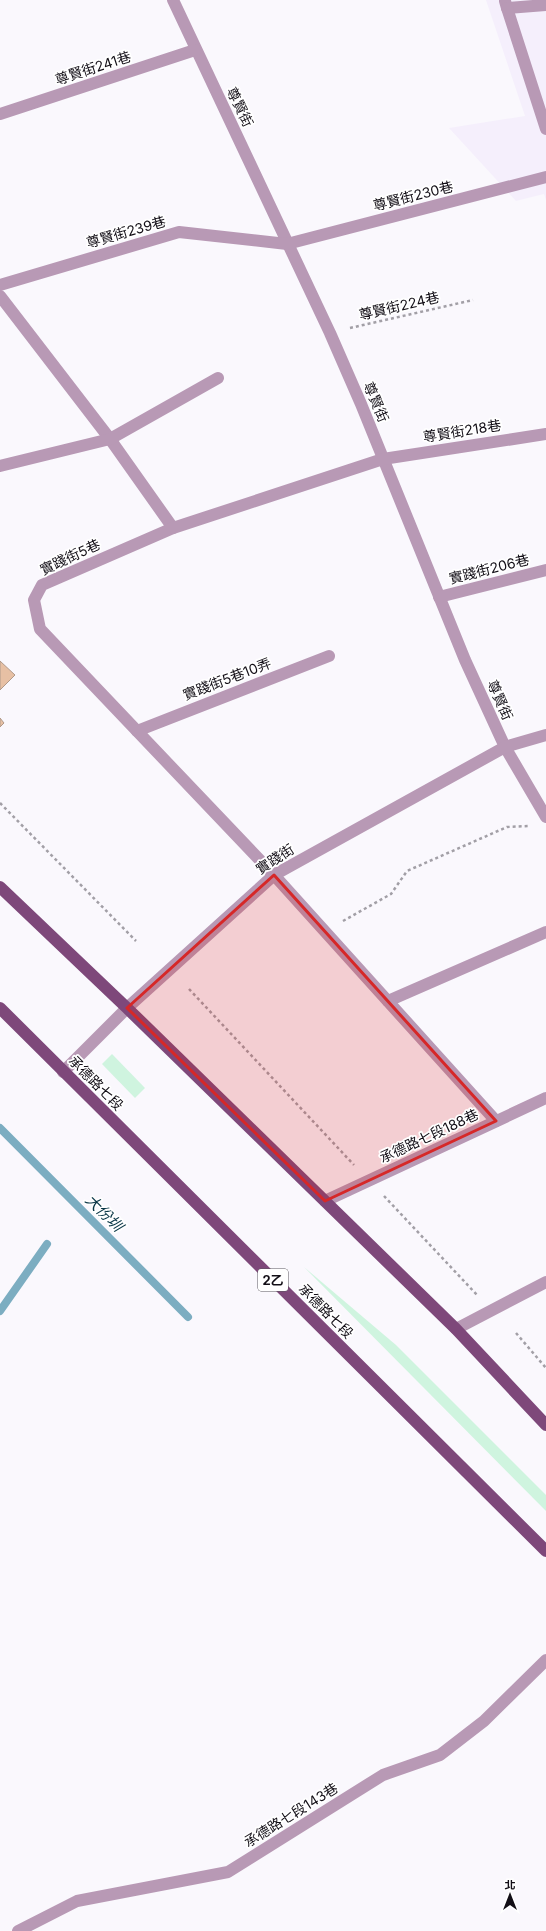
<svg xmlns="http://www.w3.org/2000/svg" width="546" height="1931" font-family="Inter,'Noto Sans TC',sans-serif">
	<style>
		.built { fill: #f5effc }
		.green { fill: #cff4df }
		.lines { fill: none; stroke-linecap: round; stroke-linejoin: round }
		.stream { stroke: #7cadc1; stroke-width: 8 }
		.building { fill: #e7c0a4; stroke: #b09989 }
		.path { stroke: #a29fa6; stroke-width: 2.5; stroke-dasharray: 3 3; stroke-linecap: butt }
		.minor { stroke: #b899b5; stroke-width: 12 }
		.major { stroke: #7e487a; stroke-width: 12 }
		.marked { fill: #d62828; fill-opacity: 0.2; stroke: #d62828; stroke-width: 3; stroke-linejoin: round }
		.labels { text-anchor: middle; stroke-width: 3.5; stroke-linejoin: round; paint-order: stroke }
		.shield { fill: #fff; stroke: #59565c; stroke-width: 1 }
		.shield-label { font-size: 13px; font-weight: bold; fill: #120e16 }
		.street-label { font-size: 14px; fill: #120e16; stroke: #fff }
		.water-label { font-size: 15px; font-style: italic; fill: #093545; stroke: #fff }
	</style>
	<rect width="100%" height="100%" fill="#faf8fd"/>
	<polygon class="built" points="486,0 546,0 546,200 544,194 516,201 449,128 525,116"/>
	<g class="green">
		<polygon points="112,1054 145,1088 135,1098 102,1064"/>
		<polygon points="304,1267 396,1345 546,1495 546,1511"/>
	</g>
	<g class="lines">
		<g class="stream">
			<polyline points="0,1128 188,1317"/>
			<polyline points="0,1311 47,1244"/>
		</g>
	</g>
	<g class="building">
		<polygon points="0,661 15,675 0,690"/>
		<polygon points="0,718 4,723 0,727"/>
	</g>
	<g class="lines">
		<g class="path">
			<polyline points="350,328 473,300"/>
			<polyline points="0,803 136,941"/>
			<polyline points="343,921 391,894 407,871 507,827 528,826"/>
			<polyline points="189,989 354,1165"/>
			<polyline points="384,1196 478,1296"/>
			<polyline points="516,1333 546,1368"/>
		</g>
		<g class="minor">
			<polyline points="173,0 330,333 361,404 465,660 505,747 546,817"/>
			<polyline points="505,1 507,8 546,5"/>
			<polyline points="507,8 546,129"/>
			<polyline points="0,114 195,50"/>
			<polyline points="0,285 179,232 287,244 546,177"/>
			<polyline points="0,296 110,439 173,528"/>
			<polyline points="0,466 110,439 218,378"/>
			<polyline points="439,597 546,570"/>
			<polyline points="137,731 329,656"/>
			<polyline points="388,1001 546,932"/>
			<polyline points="63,1072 127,1008 274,875 505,747 546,735"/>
			<polyline points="496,1121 274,875 40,629 34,600 42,585 173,528 383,459 546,434"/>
			<polyline points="325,1201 546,1098"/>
			<polyline points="456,1329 546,1282"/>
			<polyline points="18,1931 77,1901 228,1872 383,1775 440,1755 484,1721 546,1660"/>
		</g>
		<g class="major">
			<polyline points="0,887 127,1008 456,1329 546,1425"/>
			<polyline points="0,1008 546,1551"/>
		</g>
	</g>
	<path class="marked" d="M274 875 496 1121 325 1201 127 1008Z"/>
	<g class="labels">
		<rect class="shield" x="258" y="1269" width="30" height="22" rx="3"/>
		<g class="shield-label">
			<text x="273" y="1285">2乙</text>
		</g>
		<g class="street-label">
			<text transform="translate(93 68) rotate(-18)" y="5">尊賢街241巷</text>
			<text transform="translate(240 107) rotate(64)" y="5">尊賢街</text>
			<text transform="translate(413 196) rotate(-14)" y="5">尊賢街230巷</text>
			<text transform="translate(126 232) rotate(-16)" y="5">尊賢街239巷</text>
			<text transform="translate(399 306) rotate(-13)" y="5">尊賢街224巷</text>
			<text transform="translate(376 402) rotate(67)" y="5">尊賢街</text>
			<text transform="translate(462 431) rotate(-9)" y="5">尊賢街218巷</text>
			<text transform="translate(70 557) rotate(-25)" y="5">實踐街5巷</text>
			<text transform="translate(489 569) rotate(-14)" y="5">實踐街206巷</text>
			<text transform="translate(227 679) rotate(-21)" y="5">實踐街5巷10弄</text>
			<text transform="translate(500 700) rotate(66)" y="5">尊賢街</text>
			<text transform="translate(275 859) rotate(-33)" y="5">實踐街</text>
			<text transform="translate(96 1083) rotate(45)" y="5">承德路七段</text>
			<text transform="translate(429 1136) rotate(-25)" y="5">承德路七段188巷</text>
			<text transform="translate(326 1311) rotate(45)" y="5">承德路七段</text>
			<text transform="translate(291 1815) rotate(-32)" y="5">承德路七段143巷</text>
		</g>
		<g class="water-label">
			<text transform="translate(104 1213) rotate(45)" y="5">大份圳</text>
		</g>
	</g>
	<g transform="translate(510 1895)" stroke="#ffffff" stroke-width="3" paint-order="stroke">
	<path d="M0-3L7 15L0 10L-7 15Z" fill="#120e16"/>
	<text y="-6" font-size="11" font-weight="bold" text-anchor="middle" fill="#120e16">北</text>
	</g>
</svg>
